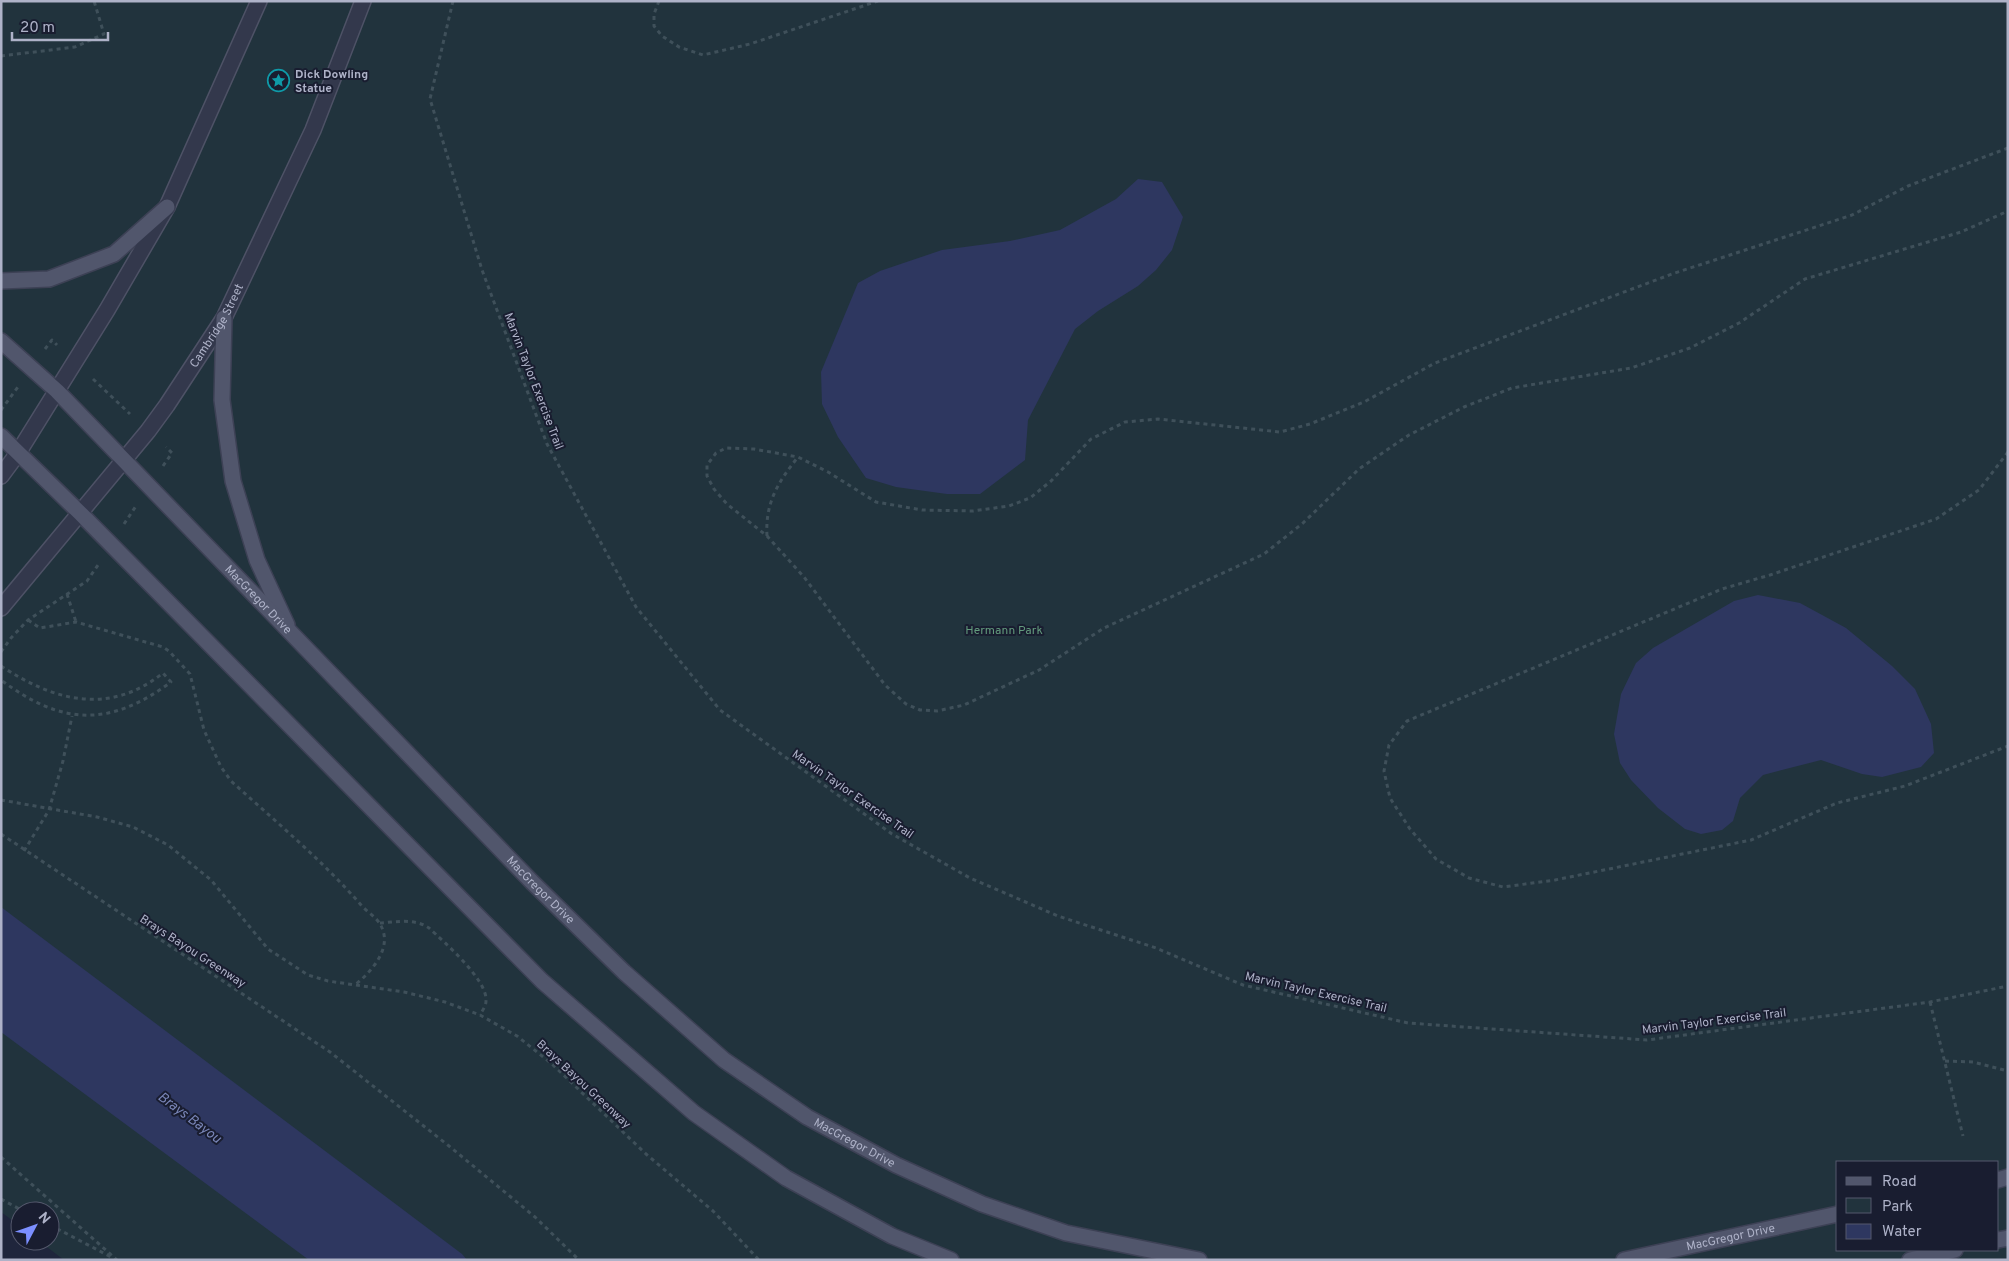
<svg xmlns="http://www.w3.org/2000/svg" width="2009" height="1261" font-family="Overpass,sans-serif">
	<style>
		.green { fill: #21333d; fill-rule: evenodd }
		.water { fill: #2e3760 }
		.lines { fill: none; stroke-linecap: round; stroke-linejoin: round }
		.minor-casing { stroke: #4e5266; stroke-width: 18 }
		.major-casing { stroke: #3d4155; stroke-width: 18 }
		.path { stroke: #3f505a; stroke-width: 3; stroke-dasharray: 4 4; stroke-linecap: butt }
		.minor { stroke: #33384c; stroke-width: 15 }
		.major { stroke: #51566c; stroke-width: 15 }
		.labels { text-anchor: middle; stroke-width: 4; stroke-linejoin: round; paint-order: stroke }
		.poi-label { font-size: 12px; font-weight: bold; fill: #aeb2c8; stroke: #191d30; text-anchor: start }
		.street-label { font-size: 12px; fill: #aeb2c8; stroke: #191d30 }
		.park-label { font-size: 12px; fill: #639b7d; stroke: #191d30 }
		.water-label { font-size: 14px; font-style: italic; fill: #7a86b8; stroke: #191d30 }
	</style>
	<rect width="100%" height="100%" fill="#1f253c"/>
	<path class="green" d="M1 1H2008V1260H64L39 1241H50V1211H20V1226L1 1212ZM1838 1162H1998V1250H1838Z"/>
	<g class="water">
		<polygon points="1138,179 1162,182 1183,217 1172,250 1156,270 1138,286 1098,311 1075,329 1028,420 1025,460 980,494 947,494 896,487 866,478 838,437 822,404 821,372 858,283 880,271 942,250 1010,241 1060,230 1116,199"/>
		<polygon points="1758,595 1800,603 1846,628 1892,666 1915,689 1931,724 1934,753 1921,767 1882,777 1862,774 1821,760 1763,775 1740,798 1733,821 1722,830 1701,834 1685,829 1658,808 1631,780 1620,763 1614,734 1621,694 1636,663 1653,648 1734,601"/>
		<polygon points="1,907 462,1254 467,1260 309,1260 1,1032"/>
	</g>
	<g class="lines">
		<defs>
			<g id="minor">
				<polyline points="1,476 18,453 107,310 167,207 259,1"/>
				<path id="s1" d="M1 608 148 431 167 405 224 318 313 130 363 1"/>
			</g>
			<g id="major">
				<polyline points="1,281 49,279 114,254 167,207"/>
				<polyline points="224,318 222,400 233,481 257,560 287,625"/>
				<path id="s2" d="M1 341 57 391 532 882 624 972 724 1060 807 1117 896 1165 982 1204 1066 1233 1199 1260"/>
				<polyline points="1,436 80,513 542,981 694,1113 786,1178 892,1236 951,1260"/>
				<polyline points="1998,1180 2008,1177"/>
				<polyline points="1998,1240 2008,1238"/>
				<path id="s3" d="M1624 1260 1838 1214"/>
				<polyline points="1910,1260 1955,1250"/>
			</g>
		</defs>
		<use href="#minor" class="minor-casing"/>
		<use href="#major" class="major-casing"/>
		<g class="path">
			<polyline points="453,1 430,99 482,270 547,444 636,607 720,710 892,834 970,878 1058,916 1156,948 1243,985 1408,1023 1647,1040 1930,1002 2008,986"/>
			<polyline points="659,1 654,14 654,26 662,36 679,47 703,55 750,44 878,1"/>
			<polyline points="1,56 75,47 104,34 94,1"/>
			<polyline points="2008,148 1908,186 1852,215 1672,274 1435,363 1364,402 1310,424 1280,432 1158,419 1125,422 1091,439 1051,481 1030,498 1009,506 973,511 922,510 876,502 828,472 798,457 754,449 726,448 716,453 707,465 707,476 714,489 727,504 767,536 804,577 885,685 906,704 920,710 937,711 964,705 1039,670 1104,628 1264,554 1303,523 1359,469 1409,435 1464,407 1512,388 1631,368 1690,348 1739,323 1805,279 1961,232 2008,211"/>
			<polyline points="45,349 52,340 57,345"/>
			<polyline points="93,379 130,414"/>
			<polyline points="1,410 18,387"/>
			<polyline points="2008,452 1979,490 1936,519 1770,575 1722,589 1407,721 1389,745 1384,771 1390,798 1410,829 1436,859 1469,878 1503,887 1555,880 1751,840 1837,803 1905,786 2008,746"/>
			<polyline points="163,466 172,453 166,447"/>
			<polyline points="124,524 136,506"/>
			<path d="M767 536C765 503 778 482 798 457"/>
			<polyline points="67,594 76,622"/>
			<path d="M28 620 40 628 76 622 163 647 169 651 190 674 204 730 221 767 231 781C275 821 322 860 361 905 366 911 376 917 380 924 394 947 372 971 355 985"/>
			<polyline points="1,652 11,638 28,620 87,581 98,565"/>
			<path d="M1 666C54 701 109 716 163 673L171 682C109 728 61 725 1 680"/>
			<polyline points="1,800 97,817 133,827 168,845 211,880 268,949 308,975 328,981 404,992 445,1002 480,1015 517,1036 552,1064 646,1154 713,1211 759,1260"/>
			<polyline points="1,834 330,1052 449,1146 535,1217 579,1260"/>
			<polyline points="24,851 49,810 63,761 72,716"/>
			<path d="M380 923C396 922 415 918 429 928 443 941 488 980 486 1001 486 1006 482 1011 480 1015"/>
			<polyline points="1930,1002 1963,1136"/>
			<polyline points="1945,1061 1973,1062 2008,1071"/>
			<polyline points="1,1157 117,1260"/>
			<polyline points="1,1199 23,1211"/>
			<polyline points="50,1225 113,1258"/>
		</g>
		<use href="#minor" class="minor"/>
		<use href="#major" class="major"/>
	</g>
	<defs>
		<symbol id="sight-ring" viewBox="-11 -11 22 22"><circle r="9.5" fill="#191d30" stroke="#0f9aa8" stroke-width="1.5"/><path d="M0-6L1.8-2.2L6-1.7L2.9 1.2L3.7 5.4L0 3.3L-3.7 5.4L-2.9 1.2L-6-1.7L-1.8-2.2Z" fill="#0f9aa8"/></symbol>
	</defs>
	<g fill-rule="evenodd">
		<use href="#sight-ring" x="266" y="68" width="25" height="25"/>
	</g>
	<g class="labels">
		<g class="poi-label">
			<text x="295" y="78">Dick Dowling<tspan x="295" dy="14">Statue</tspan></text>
		</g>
		<g class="street-label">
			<text dy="4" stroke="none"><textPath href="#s1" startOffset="356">Cambridge Street</textPath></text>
			<text transform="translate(534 381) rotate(69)" y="4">Marvin Taylor Exercise Trail</text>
			<text dy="4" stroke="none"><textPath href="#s2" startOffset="365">MacGregor Drive</textPath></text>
			<text transform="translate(853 794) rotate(35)" y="4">Marvin Taylor Exercise Trail</text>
			<text dy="4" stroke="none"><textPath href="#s2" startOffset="770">MacGregor Drive</textPath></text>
			<text transform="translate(193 951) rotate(33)" y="4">Brays Bayou Greenway</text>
			<text transform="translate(1316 992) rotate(13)" y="4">Marvin Taylor Exercise Trail</text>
			<text transform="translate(1714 1021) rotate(-7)" y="4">Marvin Taylor Exercise Trail</text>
			<text transform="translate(584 1084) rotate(43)" y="4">Brays Bayou Greenway</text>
			<text dy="4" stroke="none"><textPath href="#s2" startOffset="1175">MacGregor Drive</textPath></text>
			<text dy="4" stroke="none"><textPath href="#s3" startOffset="109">MacGregor Drive</textPath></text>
		</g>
		<g class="park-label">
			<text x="1004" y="634">Hermann Park</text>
		</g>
		<g class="water-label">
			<text transform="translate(190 1117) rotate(37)" y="5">Brays Bayou</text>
		</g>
	</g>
	<rect width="2009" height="1261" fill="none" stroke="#aeb2c8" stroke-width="5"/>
	<rect x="1836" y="1161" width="162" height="90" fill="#191d30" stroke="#55596d"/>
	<rect x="1846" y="1177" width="25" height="8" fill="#51566c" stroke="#55596d"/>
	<text x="1882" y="1186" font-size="15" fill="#aeb2c8">Road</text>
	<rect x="1846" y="1198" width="25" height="15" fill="#21333d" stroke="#55596d"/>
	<text x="1882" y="1211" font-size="15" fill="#aeb2c8">Park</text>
	<rect x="1846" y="1224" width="25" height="15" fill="#2e3760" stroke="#55596d"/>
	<text x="1882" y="1236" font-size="15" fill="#aeb2c8">Water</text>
	<g transform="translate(35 1226) rotate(49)"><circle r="24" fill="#191d30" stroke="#55596d"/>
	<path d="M0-4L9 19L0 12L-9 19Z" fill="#7c8fff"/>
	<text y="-8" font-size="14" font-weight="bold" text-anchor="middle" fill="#aeb2c8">N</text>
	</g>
	<path d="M12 32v8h96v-8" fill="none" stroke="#aeb2c8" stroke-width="2.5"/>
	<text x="20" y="32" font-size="15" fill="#aeb2c8" stroke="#191d30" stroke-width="4" paint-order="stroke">20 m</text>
</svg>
